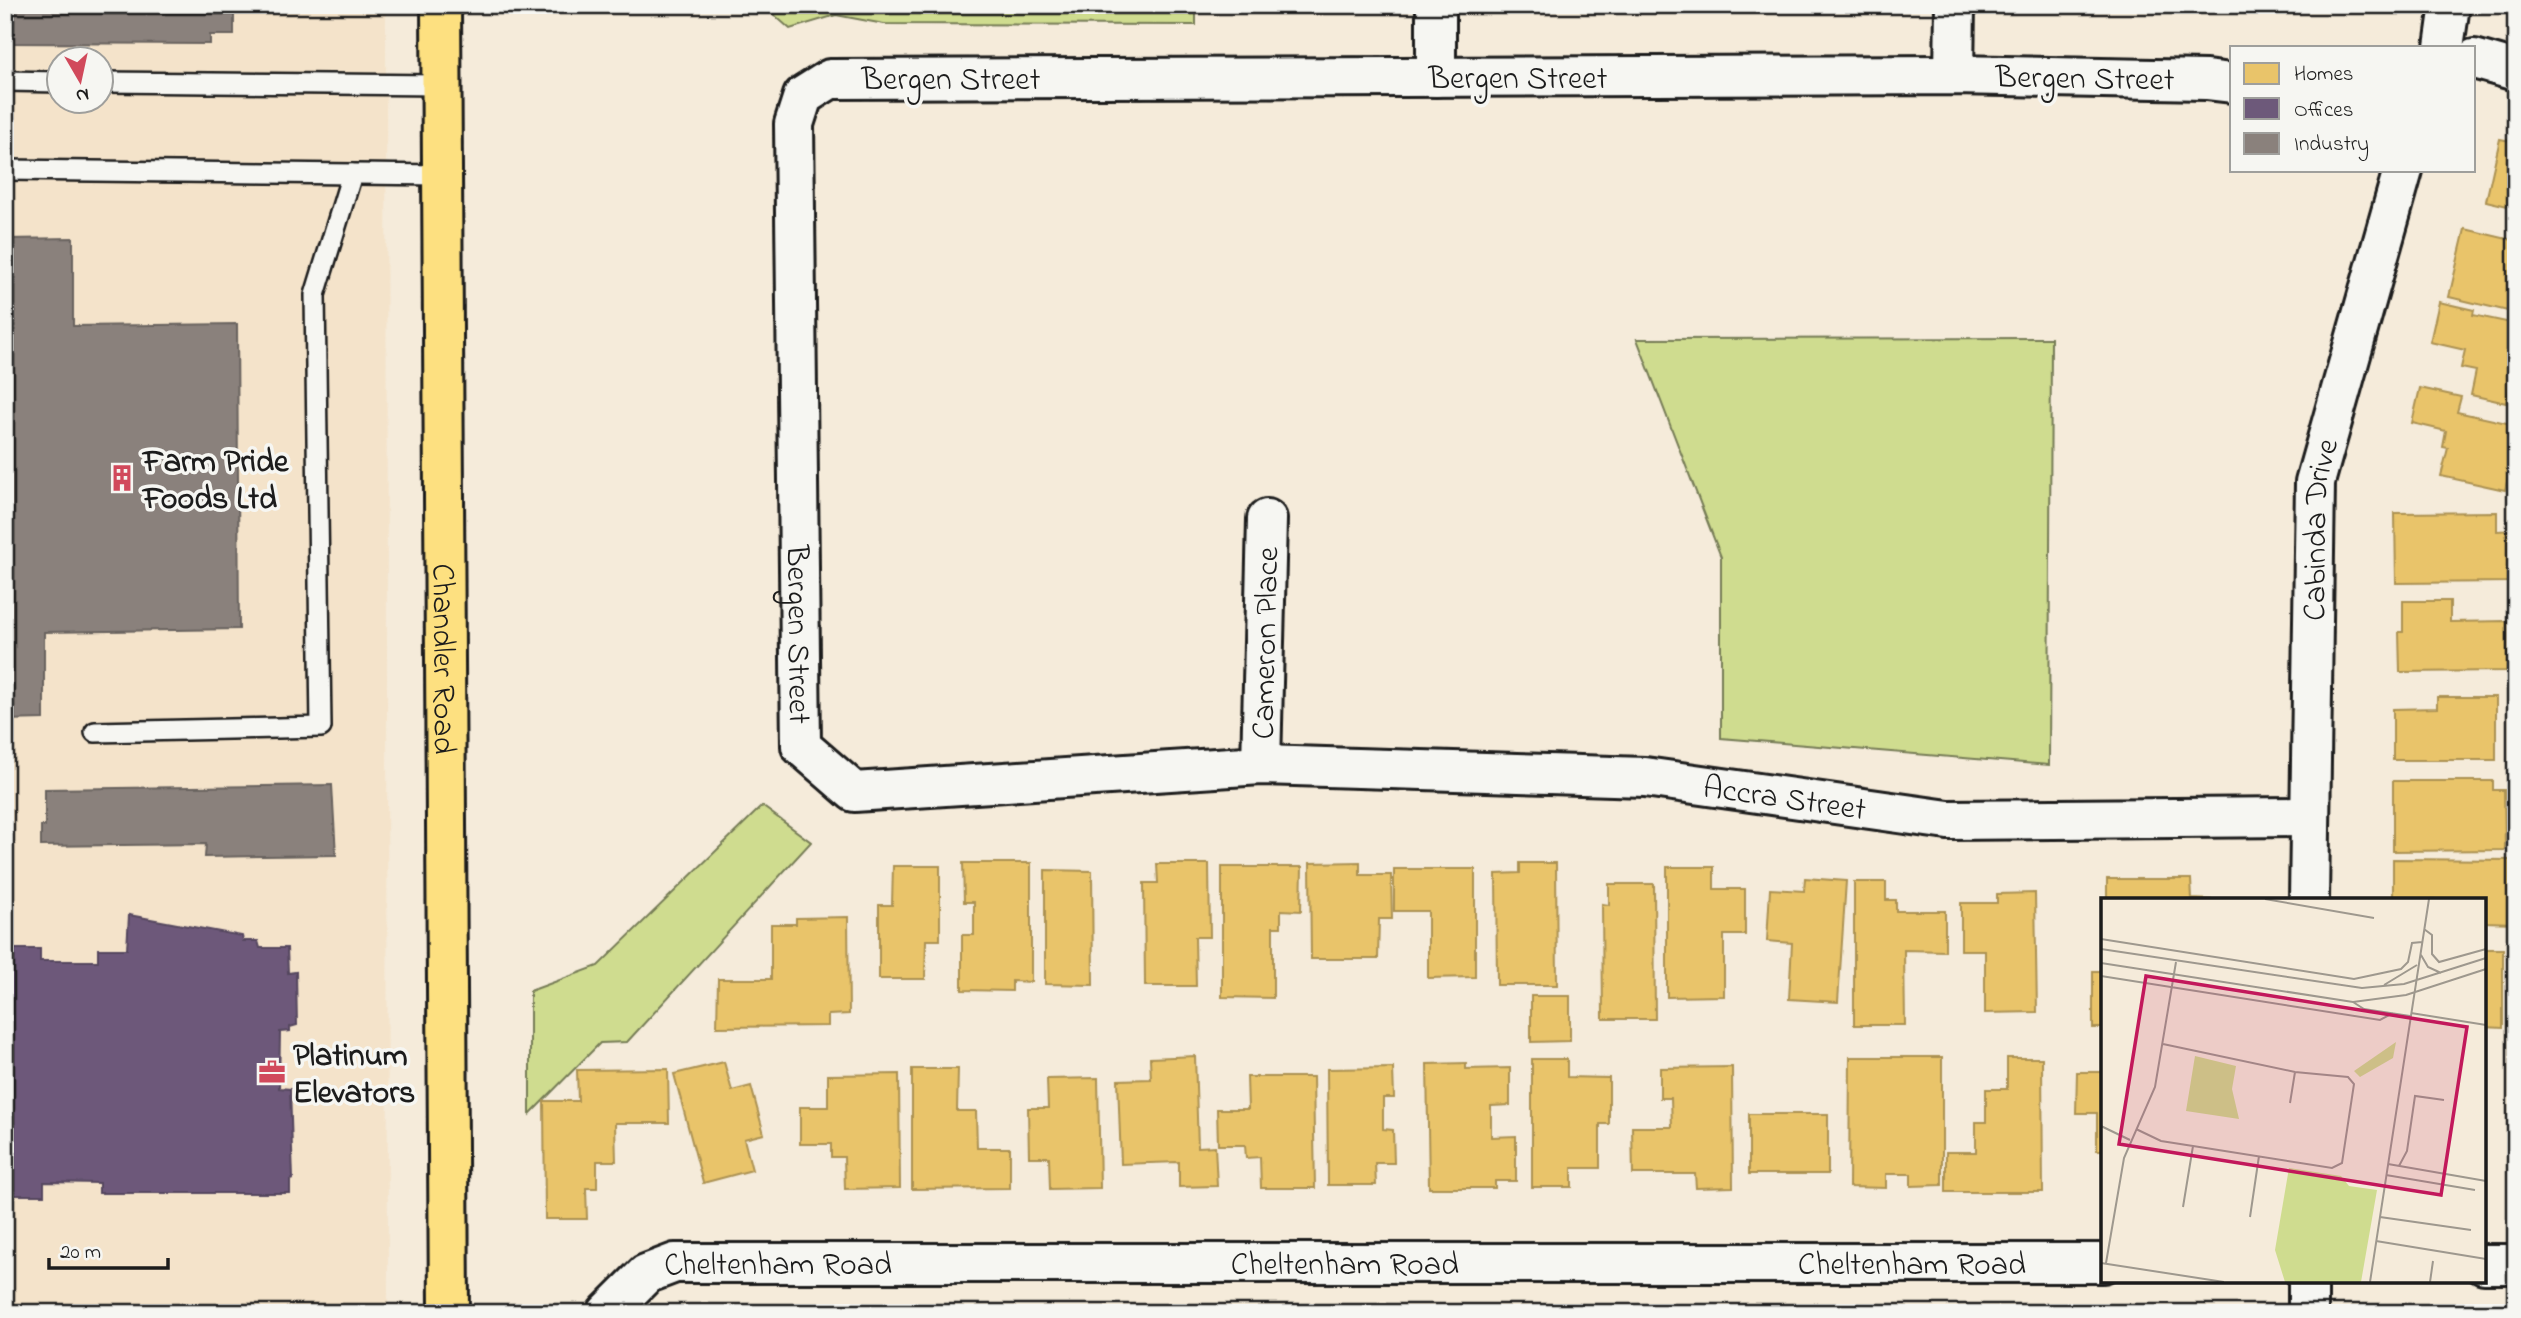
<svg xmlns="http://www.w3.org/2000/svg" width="2521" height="1318" font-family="'Indie Flower',sans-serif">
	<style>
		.built { fill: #f4e3ca; fill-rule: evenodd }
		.green { fill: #cfdc8f; stroke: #767c56; stroke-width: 2 }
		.homes { fill: #e9c46a; stroke: #ac9253; stroke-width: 2 }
		.offices { fill: #6d597a; stroke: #55475e; stroke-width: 2 }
		.industry { fill: #8a817c; stroke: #69635f; stroke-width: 2 }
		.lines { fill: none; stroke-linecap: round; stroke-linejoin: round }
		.service-casing { stroke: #1c1c1c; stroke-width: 24 }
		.minor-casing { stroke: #1c1c1c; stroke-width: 44 }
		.primary-casing { stroke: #1c1c1c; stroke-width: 44 }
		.service { stroke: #f6f6f2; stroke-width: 19 }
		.minor { stroke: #f6f6f2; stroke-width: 38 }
		.primary { stroke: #fde080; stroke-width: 38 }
		.labels { text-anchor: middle; stroke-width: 7; stroke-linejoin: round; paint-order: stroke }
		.street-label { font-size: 32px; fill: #1c1c1c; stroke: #f6f6f2 }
		.poi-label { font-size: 32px; font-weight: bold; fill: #1c1c1c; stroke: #f6f6f2; text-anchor: start }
		.inset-road { fill: none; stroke: #9e988e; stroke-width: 2 }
		.view { fill: #c2185b; fill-opacity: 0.15; stroke: #c2185b; stroke-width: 3.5 }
		.inset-edge { fill: none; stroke: #1c1c1c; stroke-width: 3.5 }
	</style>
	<rect width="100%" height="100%" fill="#f5ebda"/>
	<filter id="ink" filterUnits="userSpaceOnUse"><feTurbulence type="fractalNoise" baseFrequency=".0143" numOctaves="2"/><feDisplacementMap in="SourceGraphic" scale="14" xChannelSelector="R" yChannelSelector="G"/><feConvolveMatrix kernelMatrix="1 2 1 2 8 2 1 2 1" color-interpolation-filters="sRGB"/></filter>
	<g filter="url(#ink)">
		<path class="built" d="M5 5H386L388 1313H5ZM60 60H102V102H60Z"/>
		<g class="green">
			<polygon points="763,5 1196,5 1196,25 884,24 836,15 790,29"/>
			<polygon points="2051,338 2049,765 1721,738 1721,557 1637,339"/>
			<polygon points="762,806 811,842 627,1042 600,1043 530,1114 530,991 598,966"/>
		</g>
		<g class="homes">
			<polygon points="2500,139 2516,142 2516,208 2486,201"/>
			<polygon points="2465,229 2516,241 2516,313 2449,297"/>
			<polygon points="2439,302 2474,310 2473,315 2516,324 2516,386 2510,385 2506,403 2471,395 2476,371 2461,368 2465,350 2430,342"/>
			<polygon points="2420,388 2461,397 2457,412 2516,425 2516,443 2505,490 2441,476 2448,448 2443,447 2446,431 2412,423"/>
			<polygon points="2497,512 2497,531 2514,530 2515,582 2396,583 2395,513"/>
			<polygon points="2403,601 2450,601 2450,622 2507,621 2507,671 2400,672 2399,632 2403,632"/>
			<polygon points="2437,697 2496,697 2496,760 2393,760 2393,709 2437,708"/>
			<polygon points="2393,781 2493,781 2493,790 2504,790 2505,850 2393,851"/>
			<polygon points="2393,859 2515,860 2515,923 2484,922 2484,900 2393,900"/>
			<polygon points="1360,862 1360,875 1391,875 1392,919 1379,919 1378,959 1311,959 1310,863"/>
			<polygon points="963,863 1031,863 1031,982 1012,981 1012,991 962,990 962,935 974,935 974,902 964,902"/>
			<polygon points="1520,863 1556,863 1557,985 1497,985 1496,874 1520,873"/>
			<polygon points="1157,864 1209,864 1210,937 1195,937 1196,986 1145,986 1144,883 1158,883"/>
			<polygon points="893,866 940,866 940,940 926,940 925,979 879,979 879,905 892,905"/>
			<polygon points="1222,867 1302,867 1301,911 1281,910 1281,927 1273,927 1273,998 1222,997"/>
			<polygon points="1667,867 1714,867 1714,889 1745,889 1745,935 1724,935 1724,996 1667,997"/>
			<polygon points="1394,869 1475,869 1475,977 1428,978 1428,911 1394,911"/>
			<polygon points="1045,870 1092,871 1093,985 1045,984"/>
			<polygon points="1805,878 1846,881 1838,1002 1789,999 1792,943 1767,941 1770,889 1804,891"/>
			<polygon points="2107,879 2191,879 2192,899 2213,900 2107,900"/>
			<polygon points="1854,882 1886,882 1886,900 1896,900 1896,911 1945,911 1945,951 1904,950 1905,1025 1854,1025"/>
			<polygon points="1609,884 1654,884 1655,1019 1603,1019 1602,904 1609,905"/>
			<polygon points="2035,893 2037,1012 1985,1013 1985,950 1961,950 1961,903 1997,903 1997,894"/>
			<polygon points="848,917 849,1014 828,1015 828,1026 717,1027 718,979 771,979 771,924 796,924 796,918"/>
			<polygon points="2484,949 2503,949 2503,1028 2484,1027"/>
			<rect x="2093" y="971" width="10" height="57"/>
			<polygon points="1531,996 1570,996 1570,1041 1531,1042"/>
			<polygon points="1195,1056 1198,1147 1215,1146 1217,1186 1179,1187 1179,1162 1121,1164 1118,1080 1151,1079 1150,1058"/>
			<polygon points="1850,1057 1942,1057 1942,1185 1911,1186 1911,1174 1886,1174 1886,1188 1849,1187"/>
			<polygon points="2007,1058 2042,1058 2043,1192 1946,1192 1946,1152 1976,1152 1976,1122 1986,1122 1986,1089 2007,1089"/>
			<polygon points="1532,1059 1567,1059 1567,1077 1609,1078 1609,1124 1600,1124 1600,1168 1572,1168 1572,1187 1532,1187"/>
			<polygon points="724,1062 732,1091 751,1086 764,1134 744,1139 752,1170 703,1183 674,1074"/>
			<polygon points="1466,1063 1466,1069 1510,1068 1510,1105 1491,1106 1491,1137 1516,1136 1516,1181 1495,1181 1495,1188 1429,1188 1427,1064"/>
			<polygon points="1732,1067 1733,1187 1696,1188 1695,1174 1633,1174 1632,1127 1672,1127 1671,1098 1660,1098 1660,1068"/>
			<polygon points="1393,1068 1394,1098 1383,1098 1383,1129 1393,1130 1394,1163 1375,1163 1376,1185 1328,1185 1327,1069"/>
			<polygon points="668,1069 669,1123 615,1123 616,1161 597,1161 597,1188 586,1188 587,1219 545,1219 544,1101 578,1101 577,1070"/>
			<polygon points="912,1069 958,1069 957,1111 976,1111 977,1148 1010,1148 1010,1188 912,1189"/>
			<polygon points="2077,1072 2103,1072 2103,1150 2097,1150 2097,1113 2076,1113"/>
			<polygon points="899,1074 900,1188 845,1189 844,1157 831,1157 831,1144 800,1144 800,1107 828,1107 828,1075"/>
			<polygon points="1247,1077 1313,1077 1315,1188 1261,1188 1260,1157 1246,1158 1245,1145 1218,1145 1217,1109 1248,1109"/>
			<polygon points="1098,1078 1100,1188 1050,1189 1049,1157 1029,1157 1028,1108 1048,1108 1047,1079"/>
			<rect x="1749" y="1114" width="79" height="60"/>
		</g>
		<polygon class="offices" points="5,897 10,949 40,949 40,961 98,961 98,949 127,949 129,915 242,936 243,941 258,941 260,948 287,948 288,973 296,972 297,1025 290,1027 290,1031 280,1032 279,1088 290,1089 293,1179 290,1180 290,1193 99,1193 99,1183 44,1182 44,1195 5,1195"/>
		<g class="industry">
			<polygon points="5,5 244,5 234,6 234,35 210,35 210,44 5,43"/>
			<polygon points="73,238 73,326 237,324 239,629 44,632 44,719 5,720 5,239"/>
			<polygon points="332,785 336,855 205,857 206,844 41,846 41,826 45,826 45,789"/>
		</g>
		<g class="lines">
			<defs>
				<g id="service">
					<polyline points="5,81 60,82"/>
					<polyline points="102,82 442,85"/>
					<polyline points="5,170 442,175"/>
					<polyline points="95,732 321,727 315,295 352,174"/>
				</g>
				<g id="minor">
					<polyline points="1436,5 1436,77"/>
					<polyline points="2444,47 2450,5"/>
					<polyline points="2474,59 2516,71"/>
					<polyline points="1954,75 1955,5"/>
					<path id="s1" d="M2232 83 2206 80 1954 75 830 79 803 96 794 124 801 746 854 792 1261 765 1645 777 1948 820 2309 817"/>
					<path id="s2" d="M1261 765 1267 519"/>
					<path id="s3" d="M2309 900 2315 482 2403 170"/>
					<polyline points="2484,1264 2516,1264"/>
					<path id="s4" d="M607 1313 646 1274 675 1263H2103"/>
					<polyline points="2308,1313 2308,1281"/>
				</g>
				<g id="primary">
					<path id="s5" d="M441 5 449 1313"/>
				</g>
			</defs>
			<use href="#service" class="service-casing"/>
			<use href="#minor" class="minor-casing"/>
			<use href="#primary" class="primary-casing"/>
			<use href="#service" class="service"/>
			<use href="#minor" class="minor"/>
			<use href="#primary" class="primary"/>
		</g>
	</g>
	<defs>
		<symbol id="building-bare" viewBox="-9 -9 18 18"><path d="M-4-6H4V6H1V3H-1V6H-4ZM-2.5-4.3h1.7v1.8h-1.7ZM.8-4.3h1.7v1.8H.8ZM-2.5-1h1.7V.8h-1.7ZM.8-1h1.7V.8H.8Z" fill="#d1495b" stroke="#f6f6f2" stroke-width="2.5" paint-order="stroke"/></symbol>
		<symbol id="office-bare" viewBox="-9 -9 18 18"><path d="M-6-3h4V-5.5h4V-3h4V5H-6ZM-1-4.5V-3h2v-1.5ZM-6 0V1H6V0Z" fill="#d1495b" stroke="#f6f6f2" stroke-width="2.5" paint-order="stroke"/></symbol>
	</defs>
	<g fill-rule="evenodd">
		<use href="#building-bare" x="103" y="459" width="38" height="38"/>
		<use href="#office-bare" x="253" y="1053" width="38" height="38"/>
	</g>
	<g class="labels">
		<g class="street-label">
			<text x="1518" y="88">Bergen Street</text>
			<text transform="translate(2085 77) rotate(1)" y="11">Bergen Street</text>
			<text x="951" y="89">Bergen Street</text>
			<text dy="11" stroke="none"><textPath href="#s3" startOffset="371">Cabinda Drive</textPath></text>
			<text dy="11" stroke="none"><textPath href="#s1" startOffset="1974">Bergen Street</textPath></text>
			<text dy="11" stroke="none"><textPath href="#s2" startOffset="122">Cameron Place</textPath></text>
			<text dy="11" stroke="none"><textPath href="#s5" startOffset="654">Chandler Road</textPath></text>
			<text dy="11" stroke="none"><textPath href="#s1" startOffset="3089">Accra Street</textPath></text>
			<text dy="11" stroke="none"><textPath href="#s4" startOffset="756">Cheltenham Road</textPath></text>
			<text dy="11" stroke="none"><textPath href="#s4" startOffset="1323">Cheltenham Road</textPath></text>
			<text dy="11" stroke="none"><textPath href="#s4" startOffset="189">Cheltenham Road</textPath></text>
		</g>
		<g class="poi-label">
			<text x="143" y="471">Farm Pride<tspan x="143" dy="37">Foods Ltd</tspan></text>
			<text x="293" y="1065">Platinum<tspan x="293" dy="37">Elevators</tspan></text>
		</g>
	</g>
	<g transform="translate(2101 898)">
		<rect width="385" height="385" fill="#f5ebda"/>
		<path d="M295 144 292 160 259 179 253 173ZM94 158 135 168 131 191 138 221 85 213ZM188 270 240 278 248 288 276 292 260 384H184L174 352Z" fill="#cfdc8f"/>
		<path class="inset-road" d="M164 1 273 20M323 31 331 37V56L338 64 385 51M0 41 253 81 300 71 307 64 311 45 321 44M0 51 261 90 303 86 385 60M320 57 327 69 340 75M0 65 252 104 305 97 385 71M0 78 279 122 292 115M283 87 316 67M252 104 263 111 309 118M310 115 385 127M189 205 194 174M0 228 29 242M35 231 60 243 92 248 231 270 241 265 253 186 247 179 194 174 62 146M287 266 385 283M298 268 306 253 314 198 343 202M285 277 374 292M82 309 92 248M149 319 158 258M279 319 370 332M275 343 385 361M0 365 123 384M5 365 23 260 54 189 75 64M269 384 328 1M329 384 332 363"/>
		<path class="view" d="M45 78 366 129 340 297 18 246Z"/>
		<rect width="385" height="385" class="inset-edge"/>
	</g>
	<rect width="2521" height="1318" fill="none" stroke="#f6f6f2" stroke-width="28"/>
	<rect x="14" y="14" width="2493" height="1290" fill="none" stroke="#1c1c1c" stroke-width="2.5" filter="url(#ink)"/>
	<rect x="2230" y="46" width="245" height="126" fill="#f6f6f2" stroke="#9f9f9c" stroke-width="2"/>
	<rect x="2244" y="63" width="35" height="21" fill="#e9c46a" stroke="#9f9f9c" stroke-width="2"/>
	<text x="2294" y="80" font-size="21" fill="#1c1c1c">Homes</text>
	<rect x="2244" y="98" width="35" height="21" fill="#6d597a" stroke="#9f9f9c" stroke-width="2"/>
	<text x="2294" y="116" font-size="21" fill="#1c1c1c">Offices</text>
	<rect x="2244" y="133" width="35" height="21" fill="#8a817c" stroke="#9f9f9c" stroke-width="2"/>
	<text x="2294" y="150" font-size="21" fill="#1c1c1c">Industry</text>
	<g transform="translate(80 80) rotate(171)"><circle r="33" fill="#f6f6f2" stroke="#9f9f9c" stroke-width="2"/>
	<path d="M0-5L12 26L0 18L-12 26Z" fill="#d1495b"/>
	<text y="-10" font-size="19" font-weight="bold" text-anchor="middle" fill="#1c1c1c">N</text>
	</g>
	<path d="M49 1258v10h119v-10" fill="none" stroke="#1c1c1c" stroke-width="3.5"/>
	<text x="60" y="1258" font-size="21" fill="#1c1c1c" stroke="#f6f6f2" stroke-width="5" paint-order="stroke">20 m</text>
</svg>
